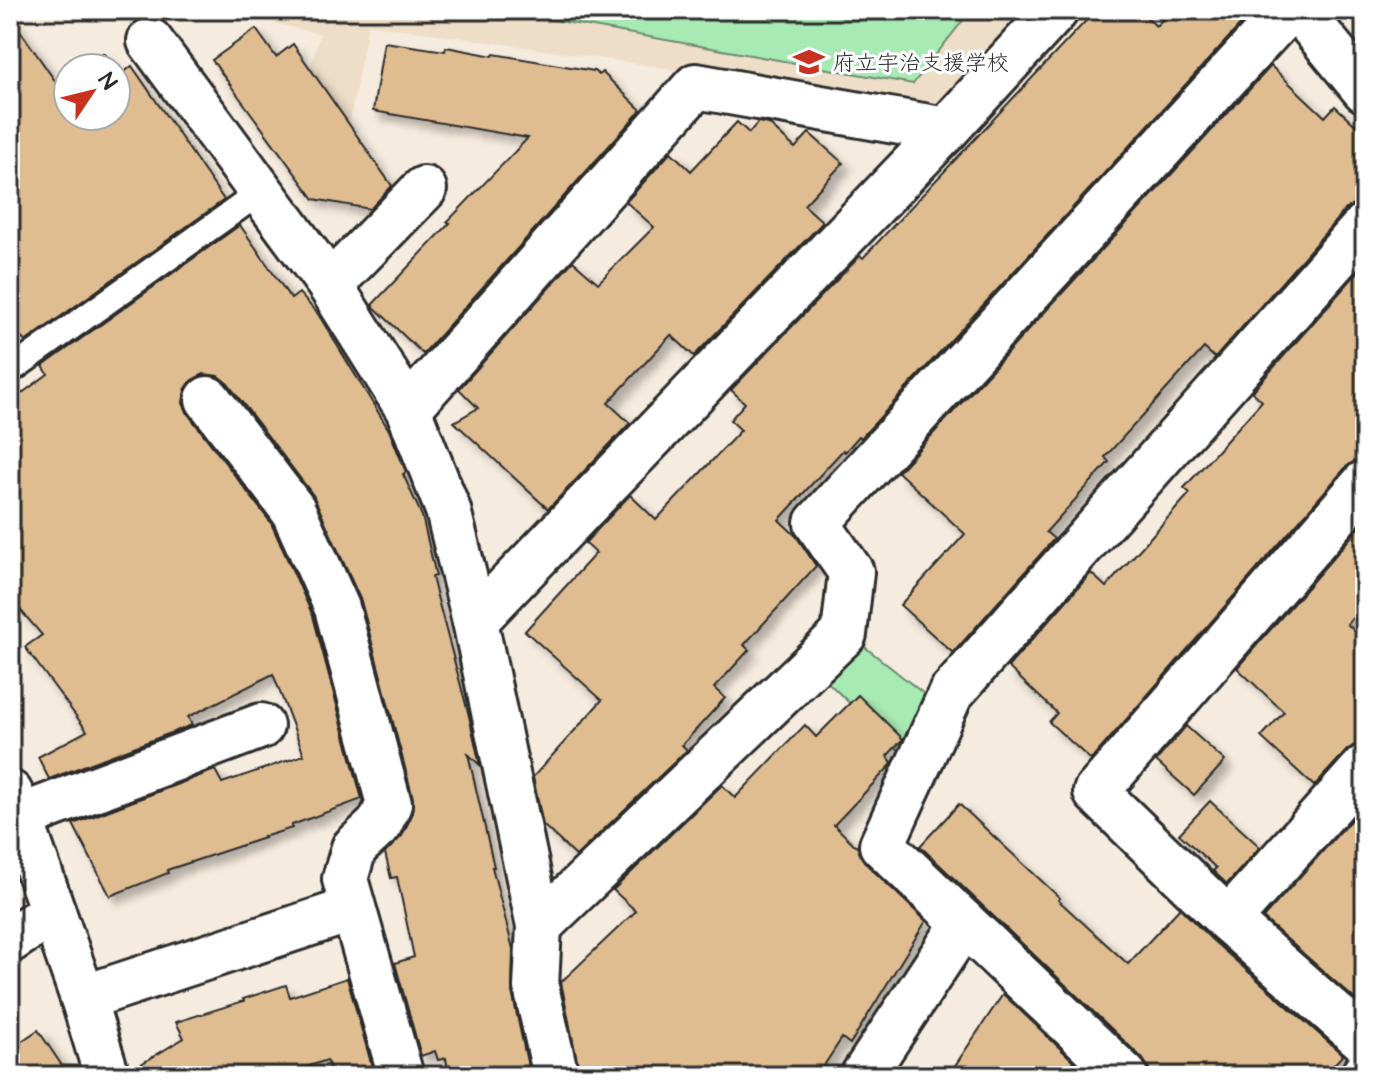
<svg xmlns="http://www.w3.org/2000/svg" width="1375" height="1086" font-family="'Architects Daughter','Klee One',sans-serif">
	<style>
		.built { fill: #eeddc7 }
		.green { fill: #a8eab3; stroke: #6a8a6f; stroke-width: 2 }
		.building { fill: #dfbd91; stroke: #2b2b2b; stroke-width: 2; filter: url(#shadow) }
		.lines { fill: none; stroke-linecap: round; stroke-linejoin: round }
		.service-casing { stroke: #2b2b2b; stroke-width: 30 }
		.minor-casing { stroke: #2b2b2b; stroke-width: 50 }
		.service { stroke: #fff; stroke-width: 24 }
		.minor { stroke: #fff; stroke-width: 44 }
		.labels { text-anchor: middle; stroke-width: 6; stroke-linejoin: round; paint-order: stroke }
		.poi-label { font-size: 22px; fill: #2b2b2b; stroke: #fff; text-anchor: start }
	</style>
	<defs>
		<filter id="shadow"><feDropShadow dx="7" dy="7" stdDeviation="4" flood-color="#0004"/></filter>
	</defs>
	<rect width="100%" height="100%" fill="#f5ebde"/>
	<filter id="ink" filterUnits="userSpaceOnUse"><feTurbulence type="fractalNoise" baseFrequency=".0125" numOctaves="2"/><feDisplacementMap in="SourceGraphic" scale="16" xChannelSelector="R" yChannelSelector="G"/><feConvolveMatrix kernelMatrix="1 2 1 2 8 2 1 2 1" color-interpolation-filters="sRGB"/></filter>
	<g filter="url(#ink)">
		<polygon class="built" points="217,10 1036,10 945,109 368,24 348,129 304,90 320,34"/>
		<g class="green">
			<polygon points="498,10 971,10 913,84"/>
			<polygon points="851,636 938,705 910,761 815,670"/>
		</g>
		<g class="building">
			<polygon points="1096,10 1139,10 1156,26 1171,10 1254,10 861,438 859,436 845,452 843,450 779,520 796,536 816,566 744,645 749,650 714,688 725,698 682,745 687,750 576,856 543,825 533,777 602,700 525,631 596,553 585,543 630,495 656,520 741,430 730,420 745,403 731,390 860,256 863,258"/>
			<polygon points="10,16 58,85 68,78 68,116 116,116 116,69 120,75 132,66 224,200 25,342 10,321"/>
			<polygon points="256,29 276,57 293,44 392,186 370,209 314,199 212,60"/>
			<polygon points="384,42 445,51 446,47 493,56 494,54 594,71 599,75 602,72 641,110 423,354 372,305 450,223 447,222 528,138 373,111"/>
			<polygon points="104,53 115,68 83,68"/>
			<polygon points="1271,66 1325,117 1335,106 1365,134 1365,202 1356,203 1346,209 1215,358 1204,348 1105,457 1109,462 1046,532 1054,539 953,653 900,605 965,534 898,472"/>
			<polygon points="737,122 749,133 758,122 769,124 795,148 809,133 843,163 804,205 823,222 694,356 671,335 608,403 630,423 548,509 454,422 478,408 459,389 573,261 598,283 654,227 626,202 671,152 691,171"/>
			<polygon points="240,225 291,299 299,293 318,314 389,430 406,472 403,474 422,516 436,576 432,577 435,589 469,716 480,765 468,754 494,867 492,867 513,949 512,992 530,1076 449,1076 446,1058 438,1060 435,1051 421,1056 395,963 414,957 397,877 391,878 385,853 402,836 412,815 413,798 361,601 313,495 228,384 218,376 204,374 192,380 185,390 183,403 188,414 271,523 313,616 362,799 292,825 292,828 263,837 264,838 167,870 168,873 110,896 73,824 215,770 222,783 304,755 273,674 188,717 192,725 49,779 38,757 87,731 25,647 42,635 10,598 10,402 48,374 43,366"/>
			<polygon points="1365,264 1365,459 1356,460 1346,467 1091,760 1049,722 1057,713 1008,667 1091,573 1106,587 1190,493 1184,488 1262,401 1252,392"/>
			<polygon points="1365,521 1365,605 1347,624 1365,640 1365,743 1356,744 1347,750 1314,786 1261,737 1284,712 1237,668"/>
			<polygon points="858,695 903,739 887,756 892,762 891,765 834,825 858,848 865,863 926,921 850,1044 842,1038 817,1076 580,1076 561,982 636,911 613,890 722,785 735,798 805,725 816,737"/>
			<polygon points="1186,726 1225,761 1194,795 1156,761"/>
			<polygon points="1210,801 1260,847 1227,884 1213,871 1216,868 1179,834"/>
			<polygon points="959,804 1060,898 1058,900 1128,964 1180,908 1211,939 1343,1055 1323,1076 1149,1076 1149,1068 1142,1058 920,846"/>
			<polygon points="1365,804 1365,1008 1263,918"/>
			<polygon points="347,978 373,1070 356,1076 332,1076 327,1060 280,1076 131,1076 131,1070 184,1038 176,1022 244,1001 243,999 286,985 290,997"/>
			<polygon points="1003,994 1089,1076 948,1076"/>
			<polygon points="38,1030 69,1076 10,1076 10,1049"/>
		</g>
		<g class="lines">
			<defs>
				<polyline id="service" points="10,371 262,191"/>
				<g id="minor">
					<polyline points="1299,10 1365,90"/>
					<polyline points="150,41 330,285 408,409 448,510 475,621 539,926 536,987 556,1076"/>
					<polyline points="330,285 424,189"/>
					<polyline points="208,399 293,510 337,608 389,804 379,825 354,848 345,879 401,1076"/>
					<polyline points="408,409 696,86 946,130"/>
					<polyline points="1365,483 1096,792 1228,920 1365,1041"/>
					<polyline points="475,621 946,130 1056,10"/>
					<polyline points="10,793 20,817 83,998 107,1076"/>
					<polyline points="20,817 261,726"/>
					<polyline points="1228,920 1365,767"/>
					<polyline points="539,926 844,634 851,572 817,523 1288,10"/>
					<polyline points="10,940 53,912"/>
					<polyline points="83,998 353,909"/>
					<polyline points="863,1076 964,923"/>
					<polyline points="1125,1076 882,845 951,693 1365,226"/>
					<polyline points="1363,1076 1365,1073"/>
				</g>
			</defs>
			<use href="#service" class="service-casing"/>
			<use href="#minor" class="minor-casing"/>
			<use href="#service" class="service"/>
			<use href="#minor" class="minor"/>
		</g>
	</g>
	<defs>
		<symbol id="school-bare" viewBox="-9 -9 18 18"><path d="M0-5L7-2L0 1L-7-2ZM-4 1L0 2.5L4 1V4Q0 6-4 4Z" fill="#c8321e" stroke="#fff" stroke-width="2.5" paint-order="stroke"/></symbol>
	</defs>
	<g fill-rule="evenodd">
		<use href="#school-bare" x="787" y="40" width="44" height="44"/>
	</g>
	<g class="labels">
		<g class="poi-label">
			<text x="833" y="70">府立宇治支援学校</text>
		</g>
	</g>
	<rect width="1375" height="1086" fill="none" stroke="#fff" stroke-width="40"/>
	<rect x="20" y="20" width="1335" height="1046" fill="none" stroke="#2b2b2b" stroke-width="3" filter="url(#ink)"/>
	<g transform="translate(92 92) rotate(55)"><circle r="38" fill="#ffffff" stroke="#aaaaaa" stroke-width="2"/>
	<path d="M0-6L14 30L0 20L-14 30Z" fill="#c8321e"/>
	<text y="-12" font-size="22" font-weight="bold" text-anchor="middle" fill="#2b2b2b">N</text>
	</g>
</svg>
